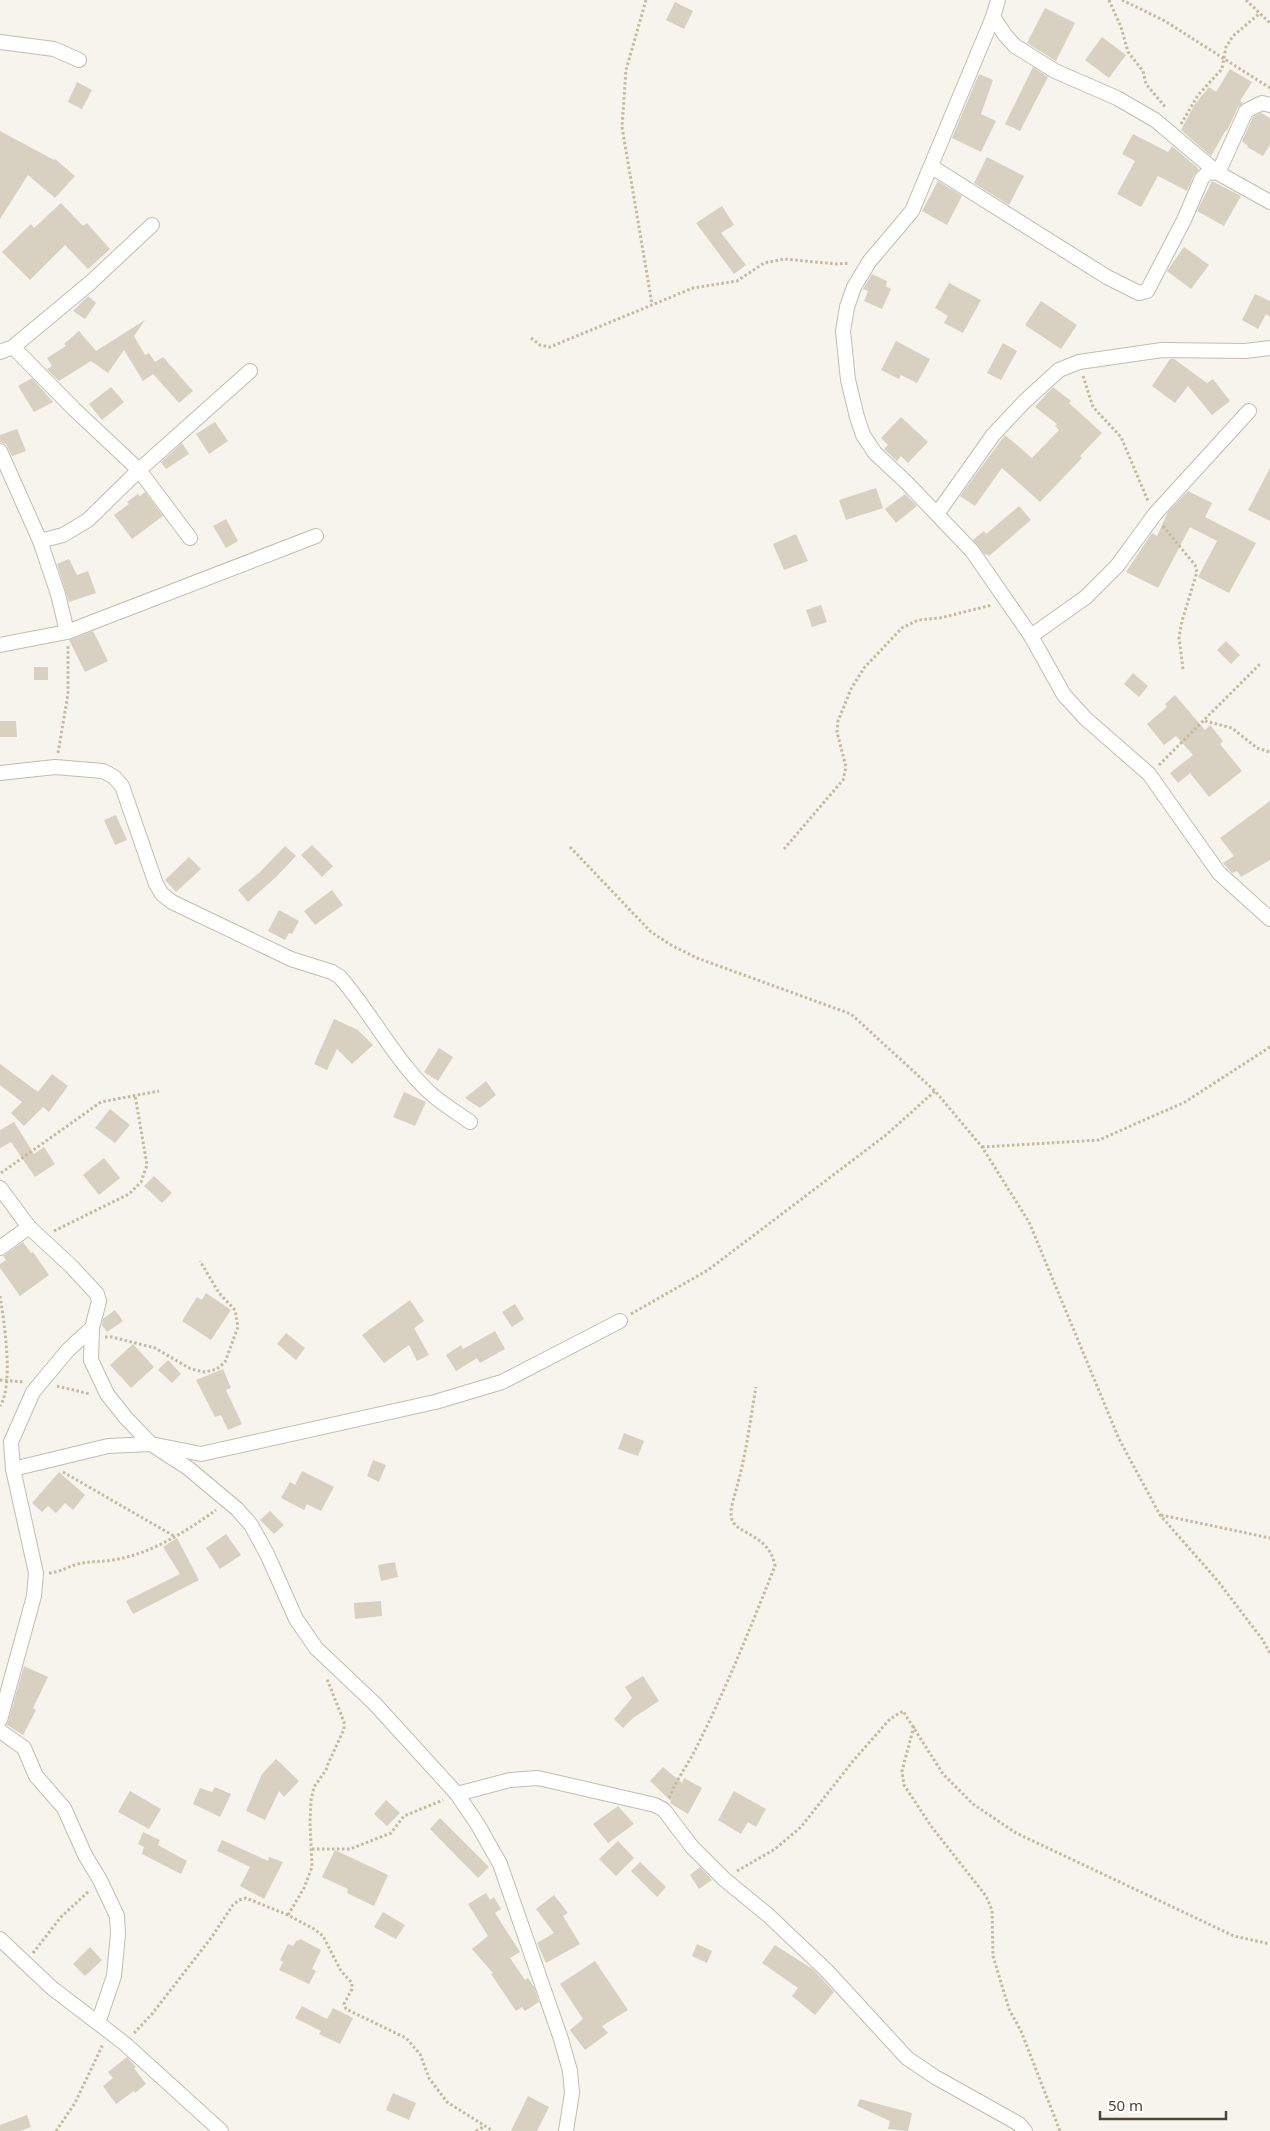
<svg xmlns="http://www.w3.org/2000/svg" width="1270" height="2131" font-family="'Noto Sans',sans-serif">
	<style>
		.building { fill: #d8d1c1 }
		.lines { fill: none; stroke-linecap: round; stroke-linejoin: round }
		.minor-casing { stroke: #c2bdae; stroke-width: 16 }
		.path { stroke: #c4ba9f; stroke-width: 3; stroke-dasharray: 2.5 2.5; stroke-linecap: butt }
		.minor { stroke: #fff; stroke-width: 14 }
	</style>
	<rect width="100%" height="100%" fill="#f6f4ec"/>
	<g class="building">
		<polygon points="675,2 693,11 684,29 666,20"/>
		<polygon points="1045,8 1075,23 1056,61 1027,43"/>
		<polygon points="1102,37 1126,55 1109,78 1085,60"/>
		<polygon points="1033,67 1048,77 1020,131 1005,124"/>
		<polygon points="1230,69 1252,82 1240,101 1243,103 1238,107 1227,131 1226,130 1211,156 1181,130 1195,104 1209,87 1216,92"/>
		<polygon points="979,74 993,80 981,114 996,121 981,152 952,138"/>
		<polygon points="77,82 92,90 82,109 68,102"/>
		<polygon points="1261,113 1270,118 1270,145 1263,156 1247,147 1248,146 1242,141 1253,117"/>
		<polygon points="0,131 54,160 55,159 75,176 55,198 28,175 0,219"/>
		<polygon points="1133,134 1168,152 1172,146 1199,169 1194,175 1187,191 1158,176 1141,207 1117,194 1135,161 1122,154"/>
		<polygon points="987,157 1024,176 1009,205 974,183"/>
		<polygon points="938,181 962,196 947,225 922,211"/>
		<polygon points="1212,181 1241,196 1224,226 1197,211"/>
		<polygon points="61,203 83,226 87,223 110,249 88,269 65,245 30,280 2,252 31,224 34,228"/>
		<polygon points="722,206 734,225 721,233 746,265 734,274 696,223"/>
		<polygon points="1184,247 1209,265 1191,289 1167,271"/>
		<polygon points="872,274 887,281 886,286 891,289 882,309 864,301 868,291 863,289"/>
		<polygon points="949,283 981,300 963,333 944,323 948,316 935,308"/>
		<polygon points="1255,294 1270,301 1270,317 1266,314 1258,329 1242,320"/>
		<polygon points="88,296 96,303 85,319 73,311"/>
		<polygon points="1041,301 1077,325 1061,349 1025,325"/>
		<polygon points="145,320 134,336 145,355 149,353 155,362 163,357 193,391 179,403 153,374 143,381 124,350 108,373 91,361 59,381 47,369 52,366 47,358 66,346 64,344 79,331 96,351"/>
		<polygon points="896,341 930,359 917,383 901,375 899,379 881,370"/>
		<polygon points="1003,343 1017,351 1001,380 987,373"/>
		<polygon points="1170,359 1174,359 1207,383 1213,379 1230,401 1212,415 1188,386 1175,403 1152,386"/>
		<polygon points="32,378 53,402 34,412 18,386"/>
		<polygon points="111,387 124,402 102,420 89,404"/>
		<polygon points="1053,387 1071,401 1069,403 1102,433 1080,456 1082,458 1040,502 1002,468 975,506 960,496 1005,435 1032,458 1059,430 1055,426 1057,424 1035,407"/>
		<polygon points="901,417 928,442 908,463 901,456 897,461 884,449 888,445 881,438"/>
		<polygon points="215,422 228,441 209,454 196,434"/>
		<polygon points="17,429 26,451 12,456 6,444 0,442 0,435"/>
		<polygon points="182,443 189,454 166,469 161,462"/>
		<polygon points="1270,468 1270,521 1248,510"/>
		<polygon points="876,488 883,508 846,520 839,500"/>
		<polygon points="1188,491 1212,503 1205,517 1256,543 1229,593 1198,577 1217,541 1190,527 1158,588 1126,572 1152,533 1157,536 1168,512"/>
		<polygon points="145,492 163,516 132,539 114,515 129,504 127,502 138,494 140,496"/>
		<polygon points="905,494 917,506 896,523 885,509"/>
		<polygon points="1019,506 1031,520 989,556 987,554 985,555 973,540 984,531 986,534"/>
		<polygon points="226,519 238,541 226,548 213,526"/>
		<polygon points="796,534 808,561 784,570 773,544"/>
		<polygon points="69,559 77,575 88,571 96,593 69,602 57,564"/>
		<polygon points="821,605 827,622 812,627 806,610"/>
		<polygon points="93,631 108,661 85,672 69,640"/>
		<polygon points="1226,641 1240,655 1231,664 1217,650"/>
		<rect x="34" y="667" width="14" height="13"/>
		<polygon points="1133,673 1148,686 1139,697 1124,684"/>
		<polygon points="1175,695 1205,730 1210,725 1223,741 1220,744 1242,771 1209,797 1190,773 1178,783 1170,773 1193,755 1176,736 1164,745 1147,724 1167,707 1165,704"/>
		<polygon points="0,721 16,721 17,737 0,737"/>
		<polygon points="1270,801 1270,860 1241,877 1237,871 1232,873 1223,863 1234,856 1220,838"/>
		<polygon points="116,815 127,840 115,845 104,820"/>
		<polygon points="312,845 333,866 322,877 301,855"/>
		<polygon points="285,846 296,856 276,877 248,902 238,890 259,873"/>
		<polygon points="189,857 201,869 176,892 165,880"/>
		<polygon points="332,890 343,905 315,925 304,911"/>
		<polygon points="279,910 299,921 292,934 289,933 285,940 268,931"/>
		<polygon points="334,1019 358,1030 373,1045 352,1064 337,1049 327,1070 314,1064"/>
		<polygon points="439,1048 453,1057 438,1081 424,1072"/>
		<polygon points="0,1064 38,1092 52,1074 68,1086 49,1112 43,1107 24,1126 11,1113 22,1102 0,1085"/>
		<polygon points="486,1081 496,1095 480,1108 465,1098"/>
		<polygon points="404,1092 426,1102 415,1126 393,1117"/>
		<polygon points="110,1109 130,1125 115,1143 95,1128"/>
		<polygon points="14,1122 34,1154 44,1147 55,1164 35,1177 11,1142 0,1148 0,1130"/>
		<polygon points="104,1158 120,1178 99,1195 83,1175"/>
		<polygon points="154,1176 172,1193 162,1203 144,1186"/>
		<polygon points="23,1242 31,1253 33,1252 49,1275 20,1296 0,1268 0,1264 6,1260 3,1256"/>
		<polygon points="206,1293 231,1310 211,1340 182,1321 197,1297 202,1300"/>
		<polygon points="410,1300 424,1321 414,1328 429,1355 417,1361 409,1345 384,1363 362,1335"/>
		<polygon points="515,1304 524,1319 512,1327 502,1312"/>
		<polygon points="115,1310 123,1321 107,1332 102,1325 103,1319"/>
		<polygon points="495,1331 505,1349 480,1363 477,1358 456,1371 446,1355 461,1345 463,1349"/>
		<polygon points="286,1333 305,1348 296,1360 277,1344"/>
		<polygon points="133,1344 154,1367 131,1388 110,1365"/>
		<polygon points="168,1360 181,1374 172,1383 158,1370"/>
		<polygon points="223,1369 231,1388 226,1390 242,1424 228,1430 221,1415 215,1417 196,1380"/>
		<polygon points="624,1433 644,1441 638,1456 618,1449"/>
		<polygon points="373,1460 386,1465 379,1482 367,1476"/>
		<polygon points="302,1471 334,1487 321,1511 307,1504 304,1510 281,1498 290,1482 295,1485"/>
		<polygon points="59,1472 85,1495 73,1510 65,1503 56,1513 48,1506 42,1512 32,1503"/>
		<polygon points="270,1511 284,1525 274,1534 260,1520"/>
		<polygon points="226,1534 241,1555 220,1569 206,1548"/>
		<polygon points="177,1538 199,1580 133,1614 126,1601 180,1574 163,1547"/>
		<polygon points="395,1562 398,1577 381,1581 378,1565"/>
		<polygon points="381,1601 382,1616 355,1619 354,1603"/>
		<polygon points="24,1666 48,1677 33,1708 36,1710 23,1735 7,1725"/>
		<polygon points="643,1676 659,1701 633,1718 623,1728 614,1719 632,1698 625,1687"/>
		<polygon points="276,1759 299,1781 284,1797 279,1791 265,1820 246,1811 262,1774"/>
		<polygon points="663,1767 682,1783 684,1778 702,1788 688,1814 670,1803 671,1801 650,1781"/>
		<polygon points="215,1787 231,1794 220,1817 193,1804 200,1788 212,1792"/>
		<polygon points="130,1791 161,1809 149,1829 118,1812"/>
		<polygon points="734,1791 766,1809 756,1827 748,1822 741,1834 718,1820"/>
		<polygon points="386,1800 400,1813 387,1826 374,1814"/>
		<polygon points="618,1806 634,1824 608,1843 593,1824"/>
		<polygon points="440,1818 489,1867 478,1878 430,1829"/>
		<polygon points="143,1832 160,1840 158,1845 187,1861 181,1874 142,1854 144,1847 138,1844"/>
		<polygon points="222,1840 268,1861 269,1857 283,1862 264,1899 240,1886 250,1867 217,1851"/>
		<polygon points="618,1841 634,1858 616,1876 599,1859"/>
		<polygon points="335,1850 388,1875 374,1906 347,1893 348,1889 322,1877"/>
		<polygon points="640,1862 666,1887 657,1897 631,1871"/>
		<polygon points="700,1867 712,1880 699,1889 690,1875"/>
		<polygon points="486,1893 490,1900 494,1897 501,1909 495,1913 520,1952 510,1958 525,1980 528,1978 534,1987 539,2002 525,2011 522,2007 516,2011 491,1974 493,1973 472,1949 488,1936 468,1904"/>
		<polygon points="554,1895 568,1913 563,1916 580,1944 546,1963 537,1943 554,1933 536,1909"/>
		<polygon points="383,1912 405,1925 396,1939 374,1927"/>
		<polygon points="300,1939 321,1950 312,1969 316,1971 309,1984 279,1970 283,1962 280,1960 288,1944 293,1946 297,1940 299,1941"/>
		<polygon points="697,1944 712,1951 707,1963 692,1956"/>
		<polygon points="775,1945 814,1970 834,1992 815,2015 792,1996 798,1988 762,1963"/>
		<polygon points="90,1947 102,1960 85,1976 73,1964"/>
		<polygon points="595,1961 628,2010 602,2026 608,2033 585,2050 570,2030 583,2019 560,1984"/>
		<polygon points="302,2006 327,2019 333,2008 353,2018 340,2044 319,2034 321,2031 295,2018"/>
		<polygon points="127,2057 136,2067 134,2068 146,2084 135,2093 134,2091 116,2104 103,2086 113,2078 108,2072"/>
		<polygon points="393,2093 416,2103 409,2120 386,2110"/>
		<polygon points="528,2096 549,2107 537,2131 511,2131"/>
		<polygon points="860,2099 912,2113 908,2131 888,2129 890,2121 857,2106"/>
		<polygon points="27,2115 31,2127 20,2131 0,2131 0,2125"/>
	</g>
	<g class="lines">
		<defs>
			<g id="minor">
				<polyline points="998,0 993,17 912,211 869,262 854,287 847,307 843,331 848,380 857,417 863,435 875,453 907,483 972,551 1031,636 1064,695 1086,719 1149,774 1219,873 1270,919"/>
				<polyline points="993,17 1005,35 1015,46 1055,71 1117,98 1155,120 1218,173 1270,202"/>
				<polyline points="0,42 54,49 79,60"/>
				<polyline points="932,167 1107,277 1139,293 1147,291 1184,220 1202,178 1209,172 1218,173 1246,111 1262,103 1270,105"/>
				<polyline points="13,347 74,409 139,470 190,538"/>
				<polyline points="0,352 13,347 90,283 152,225"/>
				<polyline points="0,451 40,541 58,594 67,632"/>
				<polyline points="937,514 993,435 1024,402 1059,370 1079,362 1162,350 1245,351 1270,348"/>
				<polyline points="40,541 63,535 88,520 139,470 250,371"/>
				<polyline points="1031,636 1086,597 1117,566 1155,514 1249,411"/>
				<polyline points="0,645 67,632 316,536"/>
				<path d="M0 773 55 767 103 771 114 777 122 786 156 884 162 894 172 902 291 959 332 972 340 977C372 1014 394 1059 429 1092 441 1103 456 1112 470 1122"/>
				<polyline points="0,1188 29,1227 71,1266 97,1294 99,1301 92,1328 91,1360 107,1394 126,1418 151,1444 188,1468 237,1509 251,1525 267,1554 296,1619 316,1648 375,1704 457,1794 478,1825 500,1864 561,2039 570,2071 572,2093 566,2131"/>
				<polyline points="0,1248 29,1227"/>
				<polyline points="13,1469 108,1446 151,1444 201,1454 435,1402 502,1382 620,1321"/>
				<polyline points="0,1720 34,1596 36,1573 13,1469 11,1442 33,1392 68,1350 92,1328"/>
				<polyline points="0,1731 24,1748 36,1776 64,1808 85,1855 100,1880 117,1916 118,1934 114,1976 98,2023"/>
				<polyline points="457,1794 510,1780 538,1778 655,1805 664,1810 692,1847 724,1879 768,1915 826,1970 907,2058 935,2077 1019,2124 1025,2131"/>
				<polyline points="0,1939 52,1988 124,2043 221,2131"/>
			</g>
		</defs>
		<use href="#minor" class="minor-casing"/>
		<g class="path">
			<polyline points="646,0 626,70 622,127 652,304"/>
			<polyline points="1109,0 1121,27 1128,52 1143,71 1146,84 1166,108"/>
			<polyline points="1122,0 1165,21 1270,88"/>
			<polyline points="1246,0 1270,23"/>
			<polyline points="1181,124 1198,95 1222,69 1226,47 1233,36 1260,13"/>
			<polyline points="531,338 540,345 550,347 693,288 737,281 764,263 784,259 837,264 850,263"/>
			<polyline points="1083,376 1093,407 1121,437 1148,501"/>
			<polyline points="1163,526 1195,565 1197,572 1182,621 1179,637 1183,669"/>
			<polyline points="1205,721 1232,728 1257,748 1270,752"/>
			<polyline points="58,753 68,694 68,645"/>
			<polyline points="1159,765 1261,663"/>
			<polyline points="570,847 651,932 671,945 697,958 851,1014 935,1091 982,1147 1029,1222 1119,1439 1160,1515 1217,1580 1262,1639 1270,1653"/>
			<polyline points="784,849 843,780 846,767 837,732 838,721 851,689 864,668 902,628 918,620 940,618 992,605"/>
			<polyline points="982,1147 1099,1140 1185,1102 1270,1047"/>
			<polyline points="1,1173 101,1102 159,1091"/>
			<polyline points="54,1231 129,1194 141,1182 147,1165 135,1095"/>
			<path d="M0 1296C4 1321 14 1385 0 1406"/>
			<polyline points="631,1314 708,1270 886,1135 935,1091"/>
			<polyline points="105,1337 112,1337 155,1348 191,1369 205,1372 217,1369 225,1362 238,1327 235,1310 219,1293 200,1261"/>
			<polyline points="0,1380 24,1382"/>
			<polyline points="57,1386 90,1394"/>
			<polyline points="63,1472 174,1536"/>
			<polyline points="1161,1515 1270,1538"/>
			<path d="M49 1573C62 1572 70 1565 82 1563 92 1561 102 1562 113 1560 151 1554 185 1532 216 1510"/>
			<polyline points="914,1726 902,1771 904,1785 931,1826 986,1896 992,1910 993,1956 1009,2009 1021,2031 1060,2131"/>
			<path d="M669 1798C675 1782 685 1769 693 1754 724 1694 750 1629 775 1566 770 1535 737 1534 732 1520 729 1510 734 1499 736 1490 746 1456 750 1421 756 1387"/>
			<polyline points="312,1849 350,1849 391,1833 404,1816 443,1800"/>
			<polyline points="737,1871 775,1849 801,1827 853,1761 890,1719 903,1711 943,1774 973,1804 1016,1833 1234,1936 1270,1944"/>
			<polyline points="288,1915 304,1888 312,1867 310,1822 311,1800 314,1787 326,1770 328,1764 344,1729 344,1722 327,1679"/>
			<polyline points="33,1953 61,1917 89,1891"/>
			<polyline points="134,2033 152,2014 211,1938 233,1905 239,1900 246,1898 288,1915 314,1929 323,1936 341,1971 352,1983 352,1989 344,2004 346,2009 406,2038 420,2054 429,2078 447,2102 493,2131"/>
			<polyline points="56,2131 75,2103 103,2044"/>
			<polyline points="476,2131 485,2126"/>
		</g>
		<use href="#minor" class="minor"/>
	</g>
	<path d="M1100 2111v8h126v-8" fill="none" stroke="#4b4639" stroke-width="2.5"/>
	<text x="1108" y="2111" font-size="15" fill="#4b4639" stroke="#ffffff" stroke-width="4" paint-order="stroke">50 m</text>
</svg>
